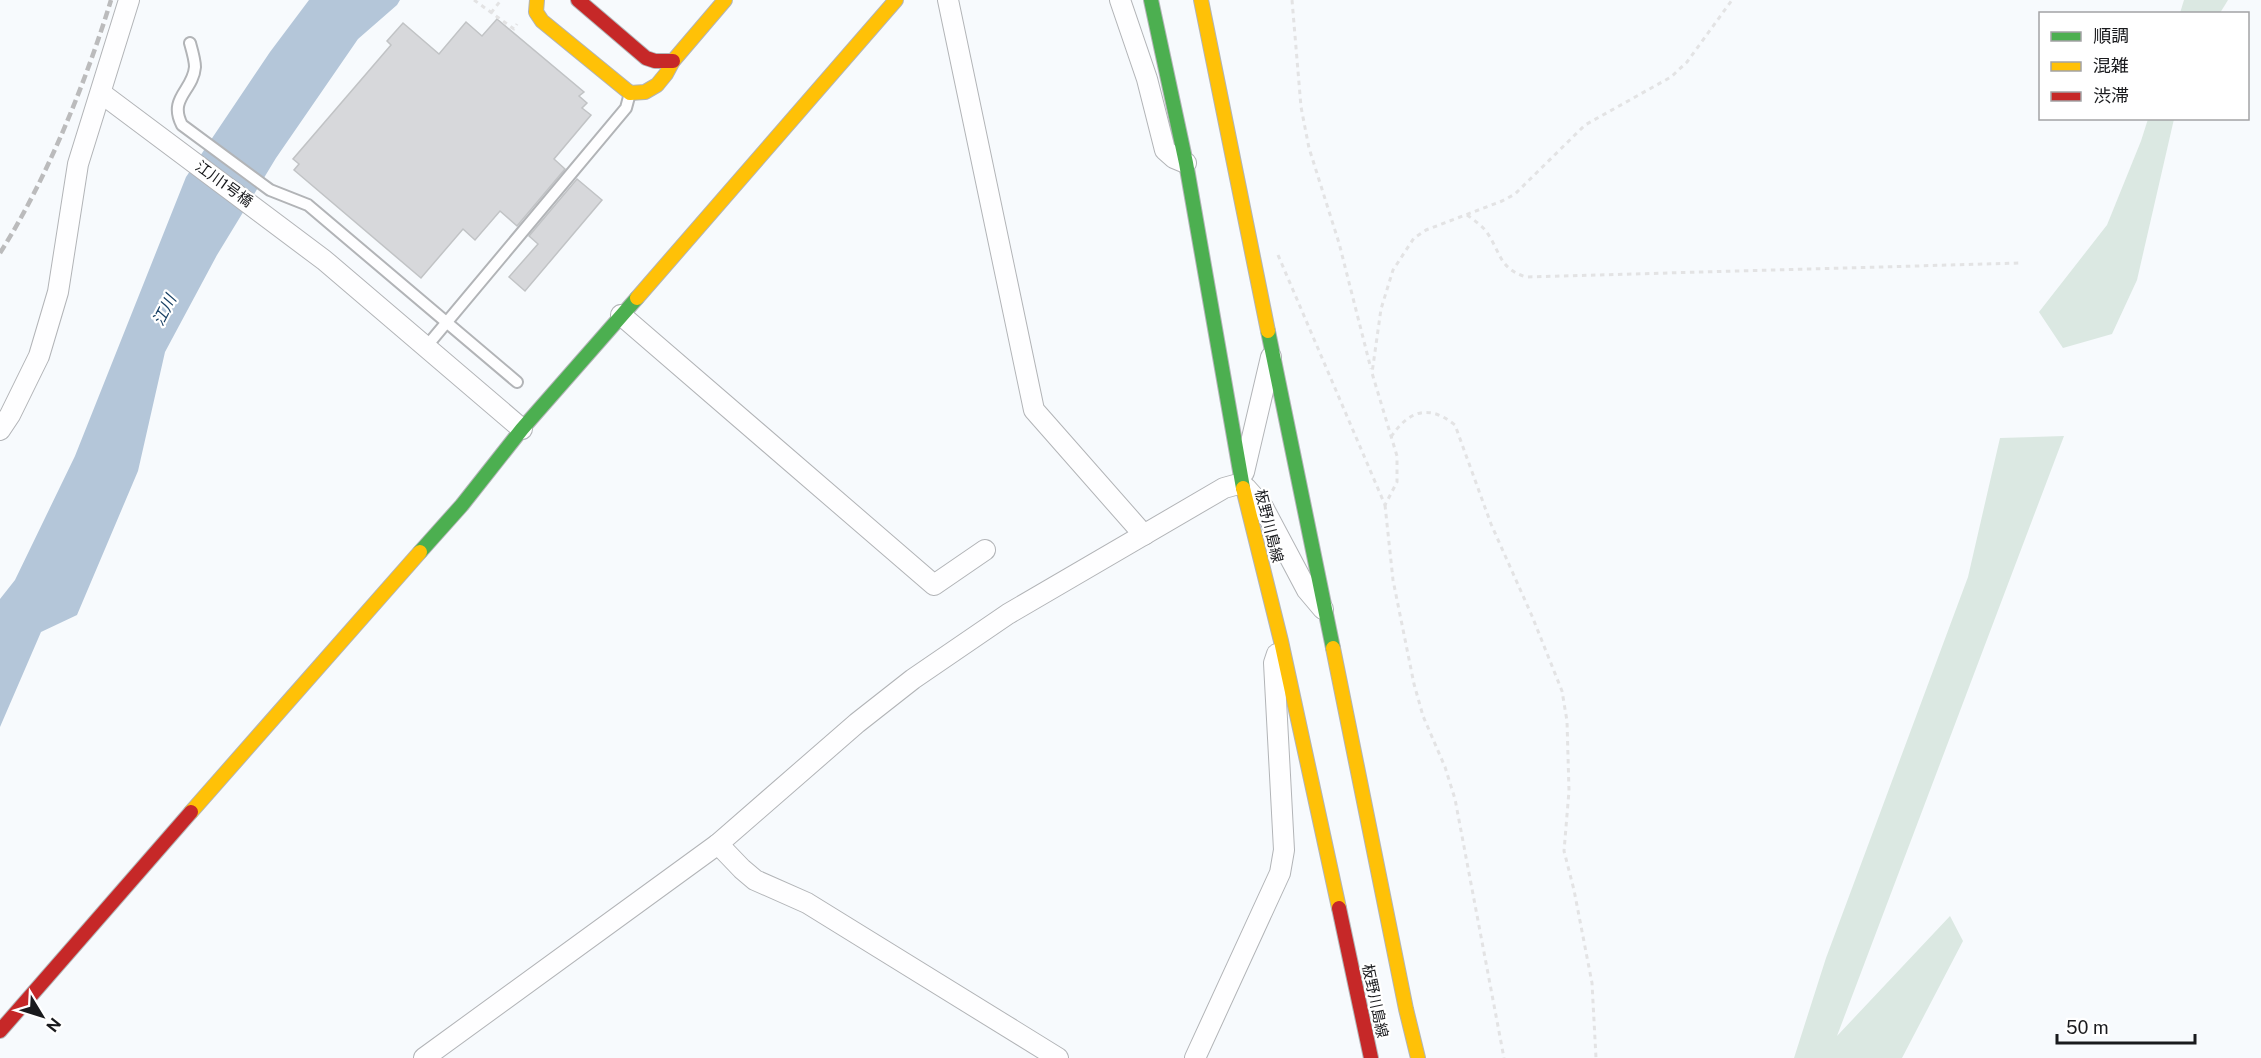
<svg xmlns="http://www.w3.org/2000/svg" width="2261" height="1058" font-family="'Public Sans','Noto Sans JP',sans-serif">
	<style>
		.green { fill: #dbe8e2 }
		.water { fill: #b4c6d9 }
		.building { fill: #d7d8db; stroke: #c1c3c5; stroke-width: 1.5 }
		.lines { fill: none; stroke-linecap: round; stroke-linejoin: round }
		.lane-casing { stroke: #b2b4b7; stroke-width: 14 }
		.street-casing { stroke: #b2b4b7; stroke-width: 22 }
		.fast-casing { stroke: #b2b4b7; stroke-width: 16 }
		.slow-casing { stroke: #b2b4b7; stroke-width: 16 }
		.jam-casing { stroke: #b2b4b7; stroke-width: 16 }
		.path { stroke: #e3e3e4; stroke-width: 3; stroke-dasharray: 4.5 4.5; stroke-linecap: butt }
		.lane { stroke: #fefeff; stroke-width: 10 }
		.street { stroke: #fefeff; stroke-width: 20 }
		.fast { stroke: #4caf50; stroke-width: 14 }
		.slow { stroke: #ffc107; stroke-width: 14 }
		.jam { stroke: #c62828; stroke-width: 14 }
		.rail { stroke: #bbbbbc; stroke-width: 4.5; stroke-dasharray: 9 4.5; stroke-linecap: butt }
		.labels { text-anchor: middle; stroke-width: 4.5; stroke-linejoin: round; paint-order: stroke }
		.street-label { font-size: 15px; fill: #191a1d; stroke: #fff }
		.water-label { font-size: 16px; font-style: italic; fill: #173f63; stroke: #fff }
	</style>
	<rect width="100%" height="100%" fill="#f7fafd"/>
	<g class="green">
		<polygon points="2184,0 2228,0 2220,13 2180,13"/>
		<polygon points="2148,119 2174,119 2137,280 2112,334 2063,348 2039,312 2107,225 2141,141"/>
		<polygon points="2064,436 1837,1036 1950,916 1963,941 1902,1058 1794,1058 1826,958 1968,577 2000,438"/>
	</g>
	<polygon class="water" points="309,0 400,0 397,5 358,39 276,158 217,255 165,352 138,471 77,615 41,632 0,727 0,599 15,580 75,456 186,177 270,52"/>
	<g class="building">
		<polygon points="497,19 584,92 579,96 587,103 582,108 591,115 554,159 565,169 517,226 500,211 475,240 463,229 421,278 294,170 299,164 293,159 391,45 387,41 403,23 439,54 466,22 482,36"/>
		<polygon points="577,179 602,200 525,291 509,277 538,244 529,236"/>
	</g>
	<g class="lines">
		<defs>
			<g id="lane">
				<path d="M190 43C192 50 195 60 195 67 193 91 168 98 182 125L270 190 308 205 517 382"/>
				<polyline points="426,347 626,108 630,93"/>
			</g>
			<g id="street">
				<polyline points="948,0 1034,410 1144,535"/>
				<polyline points="1120,0 1147,79 1165,150 1174,158 1186,163"/>
				<polyline points="101,93 324,260 522,429"/>
				<polyline points="621,315 934,585 985,550"/>
				<polyline points="0,430 10,415 39,356 58,292 78,164 129,0"/>
				<polyline points="1244,472 1271,357"/>
				<polyline points="1246,488 1263,507 1307,590 1323,609"/>
				<polyline points="718,844 742,869 755,880 807,903 1058,1058"/>
				<polyline points="424,1058 718,844 857,723 913,679 1008,614 1224,488 1242,483"/>
				<polyline points="1195,1058 1280,873 1284,850 1274,663 1277,654"/>
			</g>
			<g id="fast">
				<polyline points="1151,0 1186,163 1243,488"/>
				<polyline points="1268,331 1333,648"/>
				<polyline points="420,552 462,505 522,429 637,298"/>
			</g>
			<g id="slow">
				<polyline points="537,0 536,12 542,21 630,93 645,92 657,85 666,74 673,61 725,0"/>
				<polyline points="1201,0 1268,331"/>
				<polyline points="637,298 896,0"/>
				<polyline points="1243,488 1281,641 1339,908"/>
				<polyline points="1333,648 1406,1009 1418,1058"/>
				<polyline points="191,812 420,552"/>
			</g>
			<g id="jam">
				<polyline points="578,0 646,58 655,61 673,61"/>
				<polyline points="1339,908 1371,1058"/>
				<polyline points="0,1031 191,812"/>
			</g>
		</defs>
		<use href="#lane" class="lane-casing"/>
		<use href="#street" class="street-casing"/>
		<use href="#fast" class="fast-casing"/>
		<use href="#slow" class="slow-casing"/>
		<use href="#jam" class="jam-casing"/>
		<g class="path">
			<polyline points="474,0 514,29 517,24"/>
			<polyline points="1292,0 1301,107 1309,148 1339,243 1371,369"/>
			<polyline points="491,13 501,0"/>
			<path d="M1467 215C1474 220 1481 225 1486 231 1501 252 1498 268 1526 277L2021 263"/>
			<polyline points="1278,255 1385,505 1397,482 1397,456 1372,373 1381,309 1393,270 1414,238 1426,230 1502,201 1515,194 1585,125 1671,77 1687,62 1732,0"/>
			<path d="M1391 437C1409 410 1429 404 1455 425L1491 524 1532 616 1562 691 1567 721 1569 791 1564 851 1574 890 1592 983 1596 1058"/>
			<polyline points="1385,505 1393,580 1414,684 1423,716 1445,767 1455,799 1504,1058"/>
		</g>
		<use href="#lane" class="lane"/>
		<use href="#street" class="street"/>
		<use href="#fast" class="fast"/>
		<use href="#slow" class="slow"/>
		<use href="#jam" class="jam"/>
		<path class="rail" d="M0 253C46 181 86 82 111 0"/>
	</g>
	<g class="labels">
		<g class="street-label">
			<text transform="translate(224 184) rotate(36)" y="5">江川1号橋</text>
			<text transform="translate(1269 526) rotate(76)" y="5">板野川島線</text>
			<text transform="translate(1375 1001) rotate(78)" y="5">板野川島線</text>
		</g>
		<g class="water-label">
			<text transform="translate(164 310) rotate(-63)" y="6">江川</text>
		</g>
	</g>
	<rect x="2039" y="12" width="210" height="108" fill="#ffffff" stroke="#a3a3a5" stroke-width="1.5"/>
	<rect x="2051" y="32" width="30" height="9" fill="#4caf50" stroke="#a3a3a5" stroke-width="1.5"/>
	<text x="2093" y="42" font-size="18" fill="#191a1d">順調</text>
	<rect x="2051" y="62" width="30" height="9" fill="#ffc107" stroke="#a3a3a5" stroke-width="1.5"/>
	<text x="2093" y="72" font-size="18" fill="#191a1d">混雑</text>
	<rect x="2051" y="92" width="30" height="9" fill="#c62828" stroke="#a3a3a5" stroke-width="1.5"/>
	<text x="2093" y="102" font-size="18" fill="#191a1d">渋滞</text>
	<g transform="translate(42 1016) rotate(128)" stroke="#ffffff" stroke-width="4.5" paint-order="stroke">
	<path d="M0-4.5L10 22L0 15L-10 22Z" fill="#191a1d"/>
	<text y="-9" font-size="16" font-weight="bold" text-anchor="middle" fill="#191a1d">N</text>
	</g>
	<path d="M2057 1034v9h138v-9" fill="none" stroke="#191a1d" stroke-width="3"/>
	<text x="2066" y="1034" font-size="18" fill="#191a1d" stroke="#ffffff" stroke-width="4.5" paint-order="stroke">50 m</text>
</svg>
